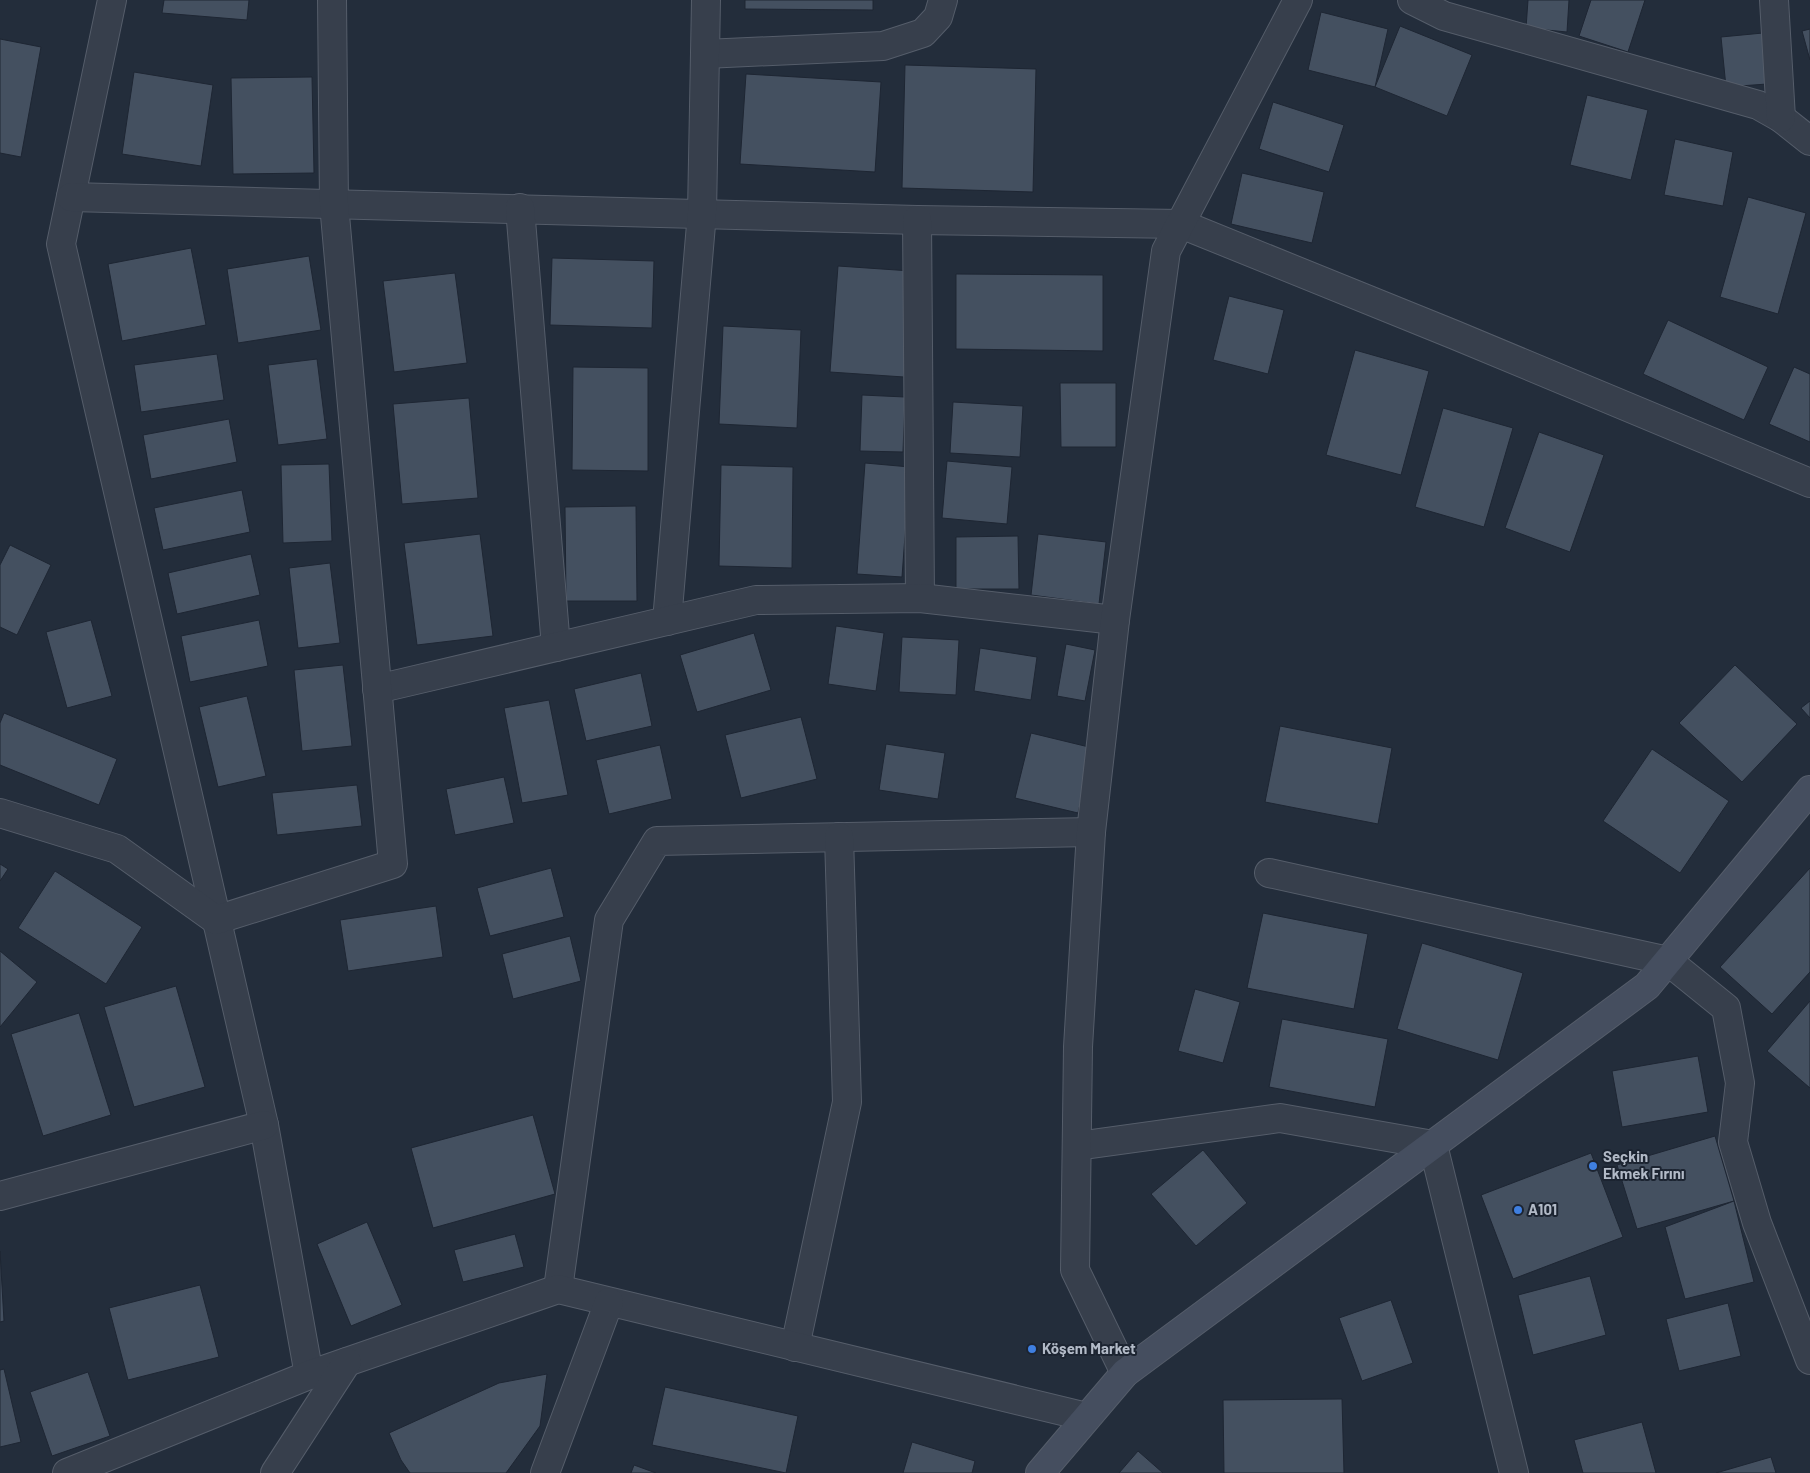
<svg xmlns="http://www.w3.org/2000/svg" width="1810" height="1473" font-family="Barlow,sans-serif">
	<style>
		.building { fill: #445060; stroke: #1e2633 }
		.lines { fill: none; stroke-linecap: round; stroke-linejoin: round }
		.street-casing { stroke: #555d6a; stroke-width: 30 }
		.secondary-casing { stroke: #555d6a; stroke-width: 30 }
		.street { stroke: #373f4c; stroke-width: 28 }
		.secondary { stroke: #454e5f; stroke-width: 28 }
		.shop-dot { fill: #3f7fe0; stroke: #1c2431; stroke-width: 2 }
		.labels { text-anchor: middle; stroke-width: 4; stroke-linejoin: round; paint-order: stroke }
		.poi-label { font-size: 15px; font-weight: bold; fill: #b2bac7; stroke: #1c2431; text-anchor: start }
	</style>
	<rect width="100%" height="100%" fill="#232d3b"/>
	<g class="building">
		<polygon points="164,0 249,0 247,20 162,13"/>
		<polygon points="745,0 873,0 873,10 745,9"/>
		<polygon points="1528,0 1569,0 1567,32 1526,28"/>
		<polygon points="1591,0 1645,0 1628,52 1579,36"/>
		<polygon points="1321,12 1388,29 1375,87 1308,70"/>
		<polygon points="1400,26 1472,55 1447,116 1375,87"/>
		<polygon points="1810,29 1810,60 1802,31"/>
		<polygon points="1763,33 1767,84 1726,87 1721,37"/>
		<polygon points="0,39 41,47 21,157 0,153"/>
		<polygon points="905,65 1036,69 1033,192 902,188"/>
		<polygon points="134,72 213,85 201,166 122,154"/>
		<polygon points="746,74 881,82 875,172 740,164"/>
		<polygon points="312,77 314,173 233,174 231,78"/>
		<polygon points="1587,95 1648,110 1631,180 1570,165"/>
		<polygon points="1273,102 1344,125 1329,172 1259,149"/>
		<polygon points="1675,139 1733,152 1723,206 1664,195"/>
		<polygon points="1242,173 1324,192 1312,243 1231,224"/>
		<polygon points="1748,197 1806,213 1778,314 1720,297"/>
		<polygon points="191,248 206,325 122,341 108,264"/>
		<polygon points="309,256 321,330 238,343 227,269"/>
		<polygon points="552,258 654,261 652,328 550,325"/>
		<polygon points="838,266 911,271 904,377 830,372"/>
		<polygon points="455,273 467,363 394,372 383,281"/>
		<polygon points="956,274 1103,275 1103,351 956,349"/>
		<polygon points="1229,296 1284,310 1268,374 1213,360"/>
		<polygon points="1668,320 1768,367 1744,420 1643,374"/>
		<polygon points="723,326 801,330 797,428 719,424"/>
		<polygon points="1355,350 1429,371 1401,475 1326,455"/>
		<polygon points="217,354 224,400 141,412 134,365"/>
		<polygon points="317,359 327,439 278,445 268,365"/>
		<polygon points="573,367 648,368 648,471 572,470"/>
		<polygon points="1794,367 1810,374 1810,442 1769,424"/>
		<polygon points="1060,383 1116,383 1116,447 1061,447"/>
		<polygon points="862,395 905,397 903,452 860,451"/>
		<polygon points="469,398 478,498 402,504 393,404"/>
		<polygon points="953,402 1023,406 1020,457 950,453"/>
		<polygon points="1443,408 1513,428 1484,527 1415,507"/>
		<polygon points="229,419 237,462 151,479 143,435"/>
		<polygon points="1539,432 1604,455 1570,552 1505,528"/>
		<polygon points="947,461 1012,467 1007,524 942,518"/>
		<polygon points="865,463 910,467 902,577 857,574"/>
		<polygon points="329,464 332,541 283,543 281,465"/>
		<polygon points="721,465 793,467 792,568 719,566"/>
		<polygon points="242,490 250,532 163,550 154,508"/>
		<polygon points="636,506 637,601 566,601 565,507"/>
		<polygon points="480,534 493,636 417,645 404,543"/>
		<polygon points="1038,534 1106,542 1099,604 1031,595"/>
		<polygon points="1018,536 1019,589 956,589 956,537"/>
		<polygon points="10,545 51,565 17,635 0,627 0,565"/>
		<polygon points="251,554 260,595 177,614 168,573"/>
		<polygon points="330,563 340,643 298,648 289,568"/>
		<polygon points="91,620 112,696 67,708 46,632"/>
		<polygon points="259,620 268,666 190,682 181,636"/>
		<polygon points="836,626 884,633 876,691 828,684"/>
		<polygon points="754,633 771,690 697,712 680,655"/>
		<polygon points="902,637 959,640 956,695 899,692"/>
		<polygon points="1066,644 1095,650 1085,701 1057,696"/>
		<polygon points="980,648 1037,657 1031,700 974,691"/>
		<polygon points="343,665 352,746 302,751 294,670"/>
		<polygon points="1735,665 1797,724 1742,782 1679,723"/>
		<polygon points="641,673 652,726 586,741 574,689"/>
		<polygon points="247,696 266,776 218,787 199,707"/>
		<polygon points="549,700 568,795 522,803 504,708"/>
		<polygon points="1810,701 1810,718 1801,708"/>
		<polygon points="4,713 117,759 99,805 0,765 0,723"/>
		<polygon points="801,717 817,779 741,798 725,735"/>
		<polygon points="1280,726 1392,748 1378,824 1265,802"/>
		<polygon points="1031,733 1093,748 1078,813 1015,798"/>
		<polygon points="886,744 945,753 938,799 879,790"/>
		<polygon points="660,745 672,799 609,814 596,760"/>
		<polygon points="1652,749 1729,801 1680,873 1603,821"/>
		<polygon points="504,777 514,823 455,835 446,789"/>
		<polygon points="357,785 362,826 277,835 272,793"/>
		<polygon points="0,864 8,869 0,881"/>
		<polygon points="551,868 564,917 490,936 477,888"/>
		<polygon points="1810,868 1810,972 1772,1014 1720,967"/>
		<polygon points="55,871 142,927 106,984 18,928"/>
		<polygon points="436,906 443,957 348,971 340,920"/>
		<polygon points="1263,913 1368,934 1354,1009 1247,988"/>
		<polygon points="570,936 581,981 513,999 502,954"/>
		<polygon points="1422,943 1523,973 1498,1060 1397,1029"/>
		<polygon points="0,951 37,982 0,1027"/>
		<polygon points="176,986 205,1087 134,1107 104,1007"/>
		<polygon points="1195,989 1240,1002 1223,1063 1178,1051"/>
		<polygon points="1810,1001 1810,1088 1767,1051"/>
		<polygon points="79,1013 111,1115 43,1136 11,1034"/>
		<polygon points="1282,1019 1388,1039 1375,1107 1269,1087"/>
		<polygon points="1698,1056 1708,1112 1622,1127 1612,1071"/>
		<polygon points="533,1115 555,1194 433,1228 411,1148"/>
		<polygon points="1715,1136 1734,1201 1637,1229 1617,1165"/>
		<polygon points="1203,1150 1247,1203 1196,1246 1151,1194"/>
		<polygon points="1591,1153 1623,1237 1513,1279 1481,1195"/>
		<polygon points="1734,1201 1754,1282 1685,1299 1665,1227"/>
		<polygon points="367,1222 402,1305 351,1326 317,1244"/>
		<polygon points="515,1234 524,1267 463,1282 454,1250"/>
		<polygon points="0,1251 4,1321 0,1322"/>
		<polygon points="1590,1276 1606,1335 1533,1355 1518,1295"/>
		<polygon points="200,1285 219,1357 128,1380 109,1308"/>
		<polygon points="1391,1300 1413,1363 1362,1381 1339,1318"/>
		<polygon points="1728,1303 1741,1356 1679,1371 1666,1319"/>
		<polygon points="4,1369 21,1442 0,1447 0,1370"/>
		<polygon points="88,1372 110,1436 52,1456 30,1392"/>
		<polygon points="547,1374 540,1426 506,1473 410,1473 401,1460 389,1433 499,1383"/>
		<polygon points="665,1387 798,1416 786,1473 652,1445"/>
		<polygon points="1342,1399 1344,1473 1224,1473 1223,1400"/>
		<polygon points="1642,1422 1656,1473 1583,1473 1574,1440"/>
		<polygon points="912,1442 975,1461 972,1473 903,1473"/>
		<polygon points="1138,1451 1163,1473 1119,1473"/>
		<polygon points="1771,1457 1776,1473 1716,1473"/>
		<polygon points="634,1465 656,1473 631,1473"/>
	</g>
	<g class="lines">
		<defs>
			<g id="street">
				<polyline points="112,0 61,244 264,1125 309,1375"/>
				<polyline points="1412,0 1444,16 1758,105 1781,118 1810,141"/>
				<polyline points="1774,0 1781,118"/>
				<polyline points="705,54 883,46 923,33 938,17 943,0"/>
				<polyline points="71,197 917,220 1181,224 1455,335 1810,483"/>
				<polyline points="520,208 556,647"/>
				<polyline points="917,220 920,598"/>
				<polyline points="667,621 702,213 706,0"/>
				<polyline points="377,689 756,600 920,598 1115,620"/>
				<polyline points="0,813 117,849 216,920 393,864 334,204 332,0"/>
				<polyline points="1269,873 1668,961 1726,1008 1740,1083 1733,1142 1757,1223 1810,1360"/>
				<polyline points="1077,1146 1280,1118 1433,1145 1514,1473"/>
				<polyline points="0,1196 264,1125"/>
				<polyline points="558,1289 609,920 657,841 1091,832"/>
				<polyline points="795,1347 847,1102 839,837"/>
				<polyline points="1125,1373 1075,1270 1078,1047 1091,832 1115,620 1166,251 1298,0"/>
				<polyline points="67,1473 309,1375 558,1289 1087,1417"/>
				<polyline points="275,1473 347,1362"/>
				<polyline points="545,1473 609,1302"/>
			</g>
			<polyline id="secondary" points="1040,1473 1125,1373 1647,986 1810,790"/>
		</defs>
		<use href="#street" class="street-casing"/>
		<use href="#secondary" class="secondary-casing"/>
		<use href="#street" class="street"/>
		<use href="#secondary" class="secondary"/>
	</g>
	<g class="shop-dot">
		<circle cx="1593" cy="1166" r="5"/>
		<circle cx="1518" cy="1210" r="5"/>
		<circle cx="1032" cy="1349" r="5"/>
	</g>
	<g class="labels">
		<g class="poi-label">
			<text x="1603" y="1162">Seçkin<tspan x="1603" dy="17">Ekmek Fırını</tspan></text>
			<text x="1528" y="1215">A101</text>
			<text x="1042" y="1354">Köşem Market</text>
		</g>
	</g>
</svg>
